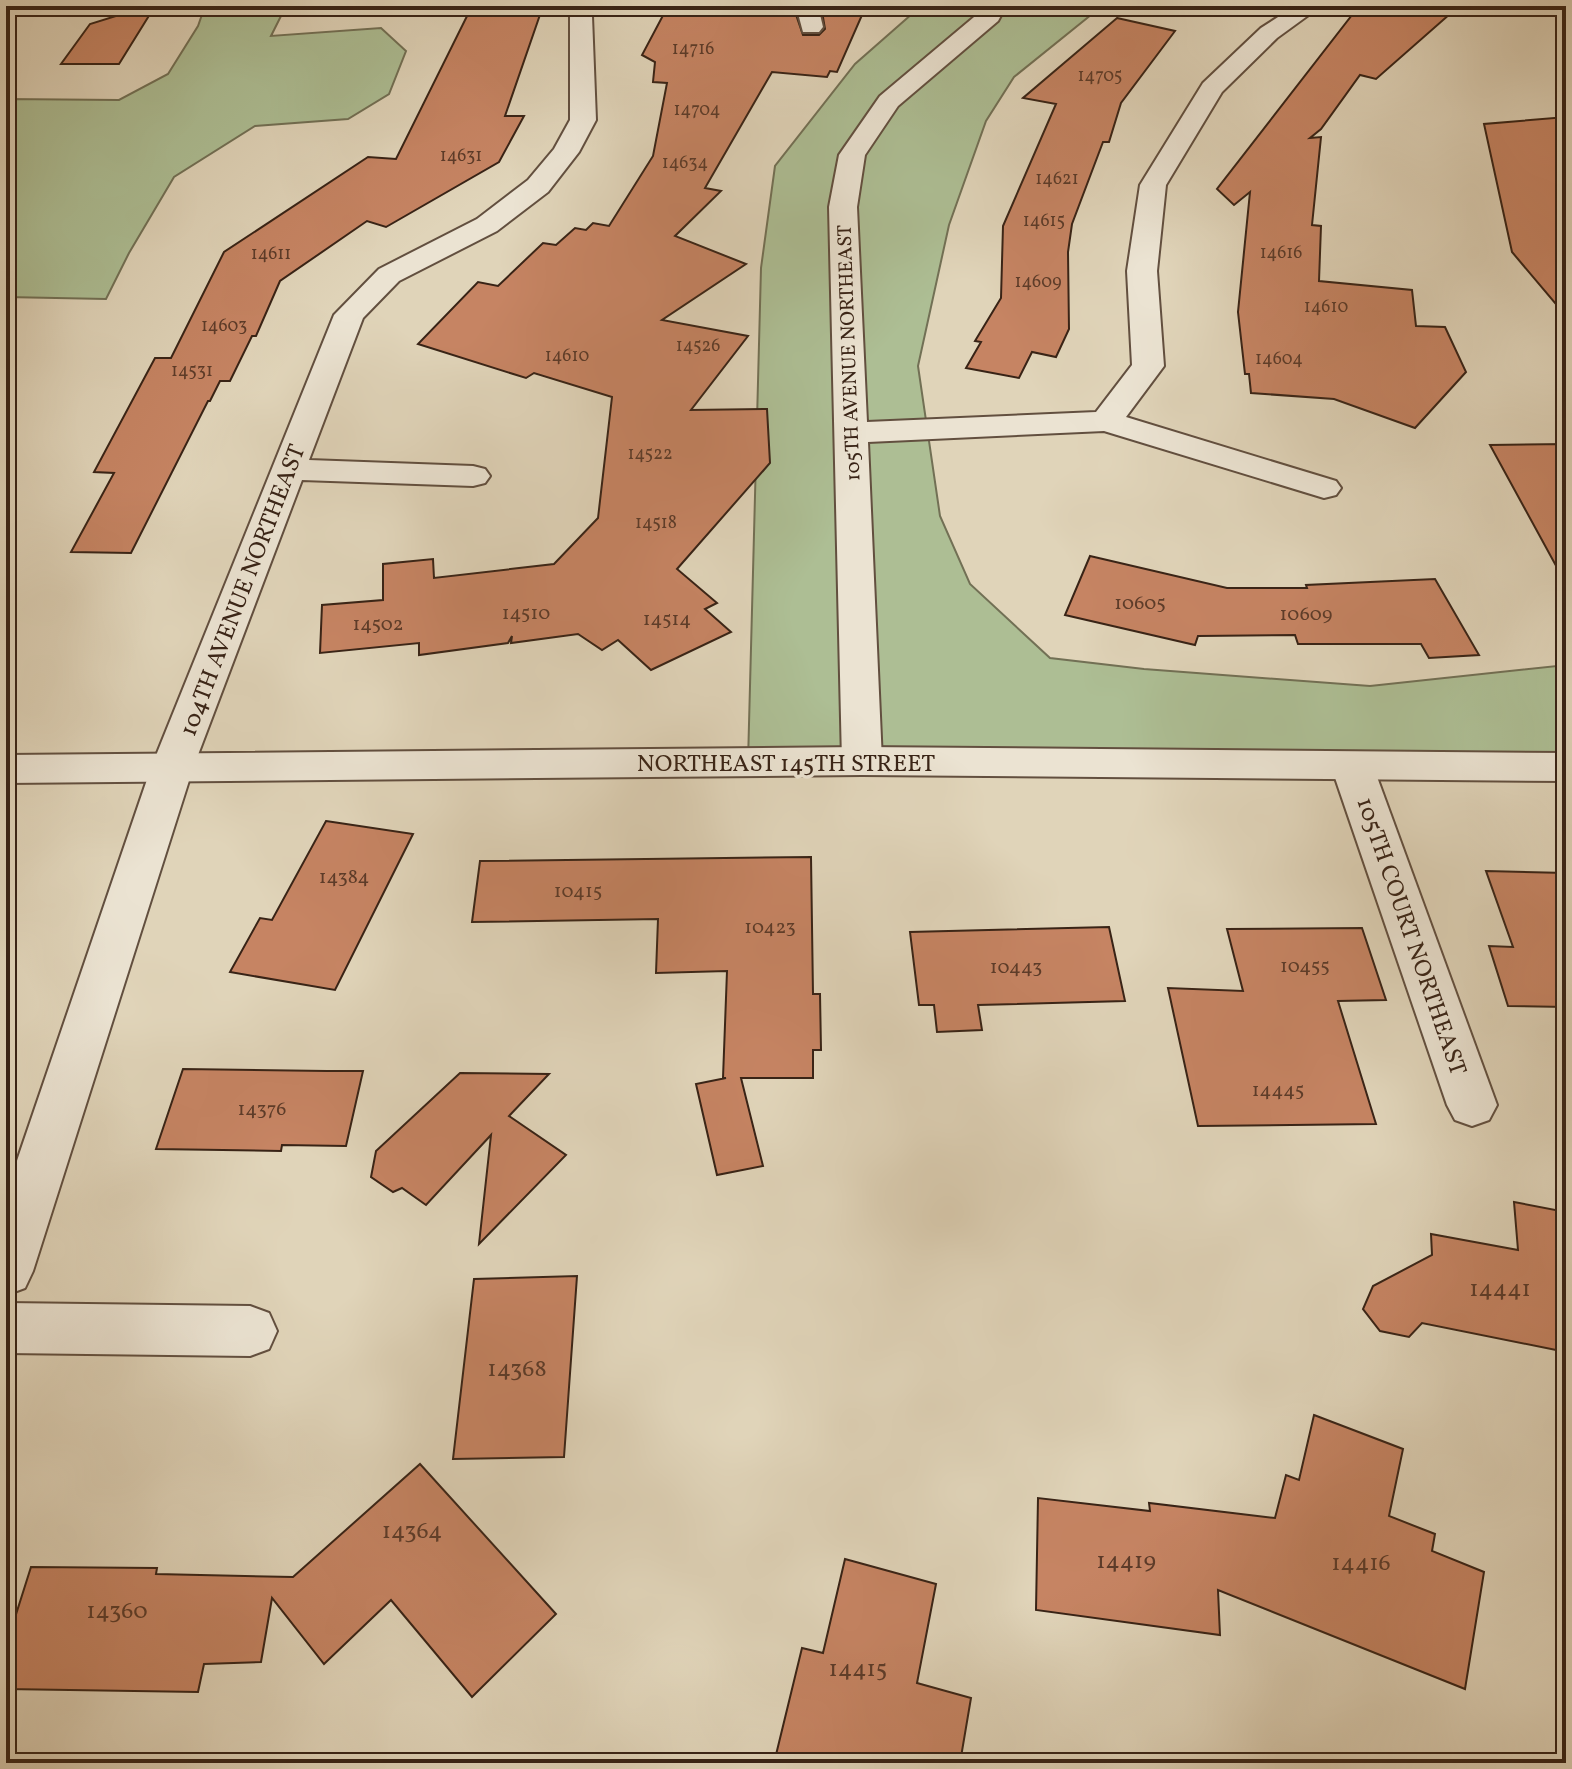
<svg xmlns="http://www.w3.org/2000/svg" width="1572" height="1769" font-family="Vollkorn,serif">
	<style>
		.green { fill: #adbe94; stroke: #727055; stroke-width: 2 }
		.building { fill: #c68463; stroke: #382316; stroke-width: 2 }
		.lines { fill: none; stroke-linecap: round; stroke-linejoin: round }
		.minor-casing { stroke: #624f3f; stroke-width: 4 }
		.tertiary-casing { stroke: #624f3f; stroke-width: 4 }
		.minor { fill: #ebe3d2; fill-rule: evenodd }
		.tertiary { fill: #ebe3d2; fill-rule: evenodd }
		.labels { text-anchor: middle; stroke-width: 7; stroke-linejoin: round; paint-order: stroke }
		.far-number-label { font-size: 18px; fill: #5c3b29 }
		.far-street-label { font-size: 20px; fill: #382316; stroke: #ebe3d2 }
		.number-label { font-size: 20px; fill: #5c3b29 }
		.street-label { font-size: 24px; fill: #382316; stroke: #ebe3d2 }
		.near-number-label { font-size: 24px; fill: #5c3b29 }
	</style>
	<rect width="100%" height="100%" fill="#e0d4b9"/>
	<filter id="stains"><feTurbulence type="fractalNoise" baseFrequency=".0025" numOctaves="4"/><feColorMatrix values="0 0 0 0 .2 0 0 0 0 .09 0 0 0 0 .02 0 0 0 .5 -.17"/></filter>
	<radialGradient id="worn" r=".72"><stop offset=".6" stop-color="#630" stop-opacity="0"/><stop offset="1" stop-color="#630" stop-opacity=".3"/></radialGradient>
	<g class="green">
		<polygon points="205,6 286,6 271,36 381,28 406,51 389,94 348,119 255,126 174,177 129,253 106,299 6,297 6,99 119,100 168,74 198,26"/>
		<polygon points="921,6 1102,6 1014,77 986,121 949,225 918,366 940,516 970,584 1050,658 1144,669 1370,686 1566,665 1566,767 748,762 761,268 775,166 855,64"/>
	</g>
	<g class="building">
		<polygon points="148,6 155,6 119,64 61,64 90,24"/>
		<polygon points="472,6 543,6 505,116 524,116 499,162 386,227 367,221 280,281 256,336 252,336 230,381 220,381 210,401 208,401 131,553 71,552 114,473 94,472 155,358 171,358 224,252 368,157 396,159"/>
		<polygon points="668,6 793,6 803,35 819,35 825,29 821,6 866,6 837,72 830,71 827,77 772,72 705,188 721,191 675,236 746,264 662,320 748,336 691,410 767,409 770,463 677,569 717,603 705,609 731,632 651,670 618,640 602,650 578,634 511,643 512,636 508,643 419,655 419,643 320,653 322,605 383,600 383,564 433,559 434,578 554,564 598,518 612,397 534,373 526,378 418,344 478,282 498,286 543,243 556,245 575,228 586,230 593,223 609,226 653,156 667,83 653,82 655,62 642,55"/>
		<polygon points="1359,6 1459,6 1376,79 1360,75 1321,129 1310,138 1321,137 1312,225 1321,226 1319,281 1412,290 1416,326 1445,327 1466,372 1415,428 1334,399 1251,393 1249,374 1245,374 1238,312 1250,192 1234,205 1217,189"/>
		<polygon points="1117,18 1175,31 1121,103 1109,142 1103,142 1072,224 1068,252 1069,329 1056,357 1032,352 1019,378 966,368 981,342 975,341 1001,298 1003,226 1056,104 1023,98"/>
		<polygon points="1566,117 1566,316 1512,252 1484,124"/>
		<polygon points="1566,444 1566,584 1490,445"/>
		<polygon points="1090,556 1227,588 1307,588 1306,585 1435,579 1479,655 1429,658 1421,644 1298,644 1295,635 1198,636 1195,645 1065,615"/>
		<polygon points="326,821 413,834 335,990 230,972 260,918 272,920"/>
		<polygon points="811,857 813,994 820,994 821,1050 813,1050 813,1078 741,1078 763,1166 717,1175 696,1084 726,1078 723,1078 727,971 656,973 658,919 472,922 480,861"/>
		<polygon points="1486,871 1566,873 1566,1007 1508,1006 1489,946 1513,947"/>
		<polygon points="1109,927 1125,1001 978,1005 982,1030 937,1032 934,1005 919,1005 910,932"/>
		<polygon points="1362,928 1386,1000 1338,1001 1376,1124 1198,1126 1168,988 1243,991 1227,929"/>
		<polygon points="183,1069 327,1071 363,1071 346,1146 282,1145 281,1151 156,1149"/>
		<polygon points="460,1073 549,1074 509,1116 566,1155 479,1244 491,1135 426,1205 402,1188 393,1192 371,1177 376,1151"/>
		<polygon points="1514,1202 1566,1212 1566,1352 1422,1323 1409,1337 1380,1331 1363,1309 1373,1286 1432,1255 1431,1234 1518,1250"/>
		<polygon points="577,1276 564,1457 453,1459 474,1279"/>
		<polygon points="1314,1415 1403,1449 1389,1516 1435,1534 1432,1551 1484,1572 1465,1689 1218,1590 1220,1635 1036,1610 1038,1498 1150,1511 1149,1503 1275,1518 1286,1475 1299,1480"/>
		<polygon points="420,1464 556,1614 472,1697 391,1600 324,1664 272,1598 261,1662 204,1664 198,1692 6,1689 6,1646 31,1567 157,1568 156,1574 293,1577"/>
		<polygon points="845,1559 936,1584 917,1683 971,1698 960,1763 774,1763 802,1648 823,1653"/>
	</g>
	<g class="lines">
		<defs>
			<g id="minor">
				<polygon points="6,6 35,6 32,11 6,17"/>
				<polygon points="575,6 597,6 592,16 596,120 579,152 548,192 497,231 399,281 363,318 309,460 473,466 485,469 490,476 485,483 473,486 302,480 193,768 33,1271 25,1288 6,1295 6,1193 151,768 334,315 379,269 477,219 528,180 554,149 570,120 570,16"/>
				<polygon points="796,6 818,6 823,27 819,32 803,32"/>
				<polygon points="984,6 1006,6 998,21 898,106 865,155 857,207 867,422 1096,412 1132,365 1127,271 1140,185 1203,83 1261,28 1295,6 1321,6 1277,38 1222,92 1166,185 1157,271 1164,366 1126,417 1336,481 1341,488 1336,495 1324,498 1104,431 868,442 882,761 876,771 862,775 848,771 842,761 829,207 839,155 880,96 980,12"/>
				<polygon points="1352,752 1367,756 1373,766 1497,1105 1489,1120 1472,1126 1455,1120 1447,1105 1331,766 1337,756"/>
				<polygon points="6,1303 250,1306 269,1313 277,1331 269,1349 250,1356 6,1353"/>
			</g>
			<polygon id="tertiary" points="862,747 1566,753 1566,781 862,775 6,783 6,755"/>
		</defs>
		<use href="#minor" class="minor-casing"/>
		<use href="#tertiary" class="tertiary-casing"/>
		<use href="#minor" class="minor"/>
		<use href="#tertiary" class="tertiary"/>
	</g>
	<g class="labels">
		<g class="far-number-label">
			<text x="693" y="54">14716</text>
			<text x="1100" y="81">14705</text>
			<text x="697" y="115">14704</text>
			<text x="461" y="161">14631</text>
			<text x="685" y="168">14634</text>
			<text x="1057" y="184">14621</text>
			<text x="1044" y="226">14615</text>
			<text x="1281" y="258">14616</text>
			<text x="271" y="259">14611</text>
			<text x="1038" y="287">14609</text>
			<text x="1326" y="312">14610</text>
			<text x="224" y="331">14603</text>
			<text x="698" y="351">14526</text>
			<text x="567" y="361">14610</text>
			<text x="1279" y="364">14604</text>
			<text x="192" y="376">14531</text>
			<text x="650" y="459">14522</text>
			<text x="656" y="528">14518</text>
		</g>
		<g class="far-street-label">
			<text transform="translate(848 353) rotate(-92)" y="7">105TH AVENUE NORTHEAST</text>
		</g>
		<g class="number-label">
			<text x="1140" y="609">10605</text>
			<text x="526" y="619">14510</text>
			<text x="1306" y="620">10609</text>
			<text x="667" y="625">14514</text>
			<text x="378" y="630">14502</text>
			<text x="344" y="883">14384</text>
			<text x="578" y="897">10415</text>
			<text x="770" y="933">10423</text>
			<text x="1305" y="972">10455</text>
			<text x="1016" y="973">10443</text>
			<text x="1278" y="1096">14445</text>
			<text x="262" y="1115">14376</text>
		</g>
		<g class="street-label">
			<text transform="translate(242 590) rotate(-69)" y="8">104TH AVENUE NORTHEAST</text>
			<text x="786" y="771">NORTHEAST 145TH STREET</text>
			<text transform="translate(1412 936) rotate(71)" y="8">105TH COURT NORTHEAST</text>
		</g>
		<g class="near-number-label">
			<text x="1500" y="1296">14441</text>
			<text x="517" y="1376">14368</text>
			<text x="412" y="1538">14364</text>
			<text x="1126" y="1568">14419</text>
			<text x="1361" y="1570">14416</text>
			<text x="117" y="1618">14360</text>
			<text x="858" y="1676">14415</text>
		</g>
	</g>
	<rect width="1572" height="1769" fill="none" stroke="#e0d4b9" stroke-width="32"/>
	<rect x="8" y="8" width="1556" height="1753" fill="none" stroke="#382316" stroke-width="4"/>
	<rect x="16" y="16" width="1540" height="1737" fill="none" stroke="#382316" stroke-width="2"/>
	<rect width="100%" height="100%" filter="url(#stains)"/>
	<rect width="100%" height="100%" fill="url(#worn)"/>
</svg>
